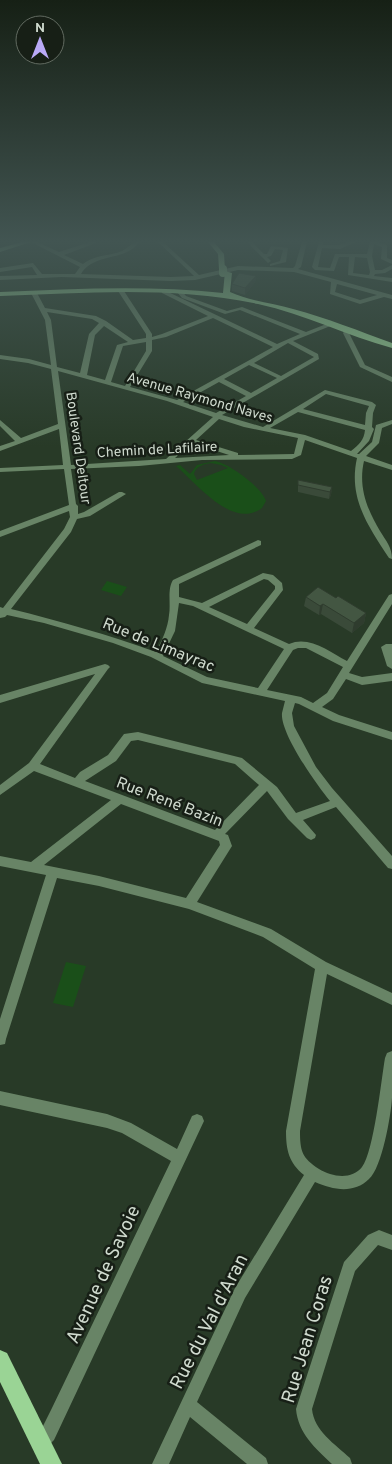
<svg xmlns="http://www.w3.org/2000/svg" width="392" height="1464" font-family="Overpass,sans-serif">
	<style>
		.green { fill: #1a4f19; fill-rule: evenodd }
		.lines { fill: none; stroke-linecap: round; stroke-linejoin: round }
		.minor { fill: #688466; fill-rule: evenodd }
		.major { fill: #9ad495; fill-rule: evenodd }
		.major-bridge { stroke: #9ad495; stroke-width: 8 }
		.wall { fill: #3a4a39 }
		.shaded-wall { fill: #2f3c2e }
		.building { fill: #435642; stroke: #2f3c2e }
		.labels { text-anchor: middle; stroke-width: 5; stroke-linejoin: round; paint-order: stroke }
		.far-street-label { font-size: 14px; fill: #cfdace; stroke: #171f16 }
		.street-label { font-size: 16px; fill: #cfdace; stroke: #171f16 }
		.near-street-label { font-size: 19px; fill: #cfdace; stroke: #171f16 }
	</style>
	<rect width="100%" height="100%" fill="#283a27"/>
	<g class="green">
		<path d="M215 461C228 463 262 487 266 501L262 508C233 530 197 484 176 466L180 465 190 474 197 465ZM211 463 221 465 228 468 197 480 194 474C196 466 204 464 211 463Z"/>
		<polygon points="107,581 127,587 121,596 101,590"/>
		<polygon points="66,962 86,966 73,1007 53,1003"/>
	</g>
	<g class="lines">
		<g class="minor">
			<path d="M31 242H37L59 252 90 242H96V243L64 255 83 264C94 255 109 256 122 251 128 248 132 242 139 242 126 262 94 252 81 274L171 277 194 276 158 242H163L199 275 238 266 293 268 295 266 302 242H307L301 267 298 269 392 295V299L384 297 360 304 330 294 331 282 294 272 238 270 195 280 171 281 62 277 0 280V276L37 275 32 267 0 272V268L33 263 42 274H75L80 267ZM337 284 377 295 360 300 335 292Z"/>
			<polygon points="247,242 252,242 264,254 267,254 271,246 288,248 286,262 270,266 270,264 280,261 283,250 275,249 271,256 267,257 271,261 268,263"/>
			<path d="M319 242H323V245H339L349 242H356L340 249 322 248 318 267 330 268 335 254H367L370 242H377L387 245V258L392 260V264L381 259 382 247 374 244 372 256 375 270H382L392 265V269L385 273 375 274 374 276 392 278V282L348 275 349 257H339L334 271 315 270 312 267ZM355 257 367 258 370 272 369 275 353 273Z"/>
			<path d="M121 289 124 291 152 334V337L162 334 208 316 162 293V291L164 290 277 344 300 334 240 310 225 314 182 298 177 292 182 291 186 296 227 311 242 307 306 332 329 323H333V325L293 341 318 354 319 359 222 415 263 427 325 390 372 402 376 405 373 413 372 427 374 429 369 441 357 454H359L372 442 376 425 392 420V424L382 428 379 443 366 456 392 465V470L364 461C358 487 367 509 380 531 386 541 392 547 392 559L389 558C368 526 348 498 357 458L305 440 301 455 292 459 202 460 139 466 71 469 76 504 78 506V514L84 512 119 492H122L126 494 90 516 77 519 71 532 11 609C60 621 109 635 156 652 162 640 168 628 169 615 171 604 167 589 173 580L258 540 261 541V545L179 584V597L202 603 263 573 273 575 282 583 283 590 254 628 289 644C309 635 330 652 347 661L389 595 392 594V604L349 673 362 677 392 673V681L362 685 346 679 333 699 322 707 339 715 392 732V740L333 721 299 704 295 703 292 713 294 726 316 767 332 788 392 856V869L388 868 336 807 303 820 316 835 315 838 311 840 307 838 288 819 267 791 225 834 228 835 232 846 197 902 271 929 326 962 392 993V1005L327 974 300 1131C300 1151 302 1158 319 1169 332 1177 352 1180 362 1167 374 1151 381 1081 385 1058L387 1053 392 1051C392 1067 392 1083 392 1098 391 1115 382 1168 369 1179 354 1194 333 1190 315 1182L245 1298 197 1402 266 1458 268 1464H247L190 1417 169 1464H152L235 1288 304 1175C289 1163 286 1150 286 1131L315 969 263 937 189 909 99 886 57 878 6 1039 5 1044 0 1045V1019L46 875 0 866V856L31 862 111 800 34 771 0 795V785L29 763 95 674 0 703V695L105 664 108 665 110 667 108 669 40 764 75 778 80 772 108 755 124 734 138 732 242 758 277 787 296 813 330 801C316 784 280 733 282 713 283 709 284 705 285 701L202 683 151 657 113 643 44 623 7 615 5 617 0 618V607L3 608 64 529 70 517 69 511 0 537V531L69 505 64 469 0 472V468L63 465 59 429 0 451V446L15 441 0 426V420L21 438 58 424 51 369 28 363 0 359V355L29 359 51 365 45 320 31 293 34 291 37 293 45 308 96 316 106 321 133 340 146 338V334L118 291ZM47 312 92 319 99 323 89 334 80 373 57 367 51 320ZM213 318 273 347 177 400 130 387 152 351V340L166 337ZM104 326 128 342 117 345 105 380 87 375 95 335ZM146 342V351L125 386 111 382 123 346ZM288 343 314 357 281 376 254 363ZM249 365 277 378 251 393 224 379ZM58 371 167 401 213 417 166 459 71 465ZM219 382 246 396 216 413 183 402ZM326 394 369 406 366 413 365 425 303 409ZM298 412 365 430C364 440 359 445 351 451L305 435 270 428ZM219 419 244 427 298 438 294 454 238 455V453L196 440ZM192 443 229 455 175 458ZM264 579 268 580 275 586V589L247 624 209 607ZM179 603 193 606 284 649 258 688 207 677 163 656 175 631ZM298 648H306L343 667 327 693 313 703 301 697 267 690 293 650ZM138 740 235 764 259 785 215 830 85 781 116 761 131 741ZM121 804 219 841 220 845 186 898 99 876 44 865Z"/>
			<polygon points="346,329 351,330 349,333 365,365 392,377 392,382 360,367 343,333"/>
			<polygon points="386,644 392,644 392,669 387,666 381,647"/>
			<polygon points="0,1091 107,1114 131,1123 177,1149 192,1116 197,1114 202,1116 204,1121 54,1440 46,1448 40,1450 34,1448 32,1442 34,1436 42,1428 51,1410 171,1161 122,1133 107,1128 0,1105"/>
			<path d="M379 1230 392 1235V1250L378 1245 355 1271 312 1409C314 1431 335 1444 350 1458L352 1464H332C315 1448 298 1433 296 1409L344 1262 368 1235Z"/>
		</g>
		<g class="major">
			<polygon points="22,242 31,242 0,252 0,248"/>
			<polygon points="208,242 214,242 224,254 225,270 219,269 218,254"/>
			<path d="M225 271 232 273 230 292C249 301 273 303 293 309 327 318 359 331 392 343V348C347 336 305 314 258 304 173 286 86 293 0 296V292C74 289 148 285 223 293Z"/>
			<polygon points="0,1350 7,1353 62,1464 40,1464 0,1382"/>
		</g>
		<polyline class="major-bridge" points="223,269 223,273"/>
	</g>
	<g class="wall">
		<polygon points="256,276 255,282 245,295 232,291 232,284"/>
		<polygon points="298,480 332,487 331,495 329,499 298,492"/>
		<polygon points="306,597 336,598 366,613 364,623 352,633 321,614 319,615 304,606"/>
	</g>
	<g class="shaded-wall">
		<polygon points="256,276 255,282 245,295 245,288"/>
		<polygon points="332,487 331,495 329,499 330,492"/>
		<polygon points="323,604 321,614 319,615 320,606"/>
		<polygon points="366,613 364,623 352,633 354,623"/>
	</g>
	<g class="building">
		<polygon points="239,273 256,276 245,288 232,284"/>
		<polygon points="298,480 332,487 330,492 298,485"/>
		<polygon points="318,587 336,598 338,596 366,613 354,623 323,604 320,606 306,597"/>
	</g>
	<linearGradient id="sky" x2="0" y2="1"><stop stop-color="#162015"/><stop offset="0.54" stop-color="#425552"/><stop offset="1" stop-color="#425552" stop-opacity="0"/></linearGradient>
	<rect width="392" height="447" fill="url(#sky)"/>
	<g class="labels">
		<g class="far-street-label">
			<text transform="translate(200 397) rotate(16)" y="5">Avenue Raymond Naves</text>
			<text transform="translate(79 448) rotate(82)" y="5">Boulevard Deltour</text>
			<text transform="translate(157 449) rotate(-3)" y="5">Chemin de Lafilaire</text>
		</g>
		<g class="street-label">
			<text transform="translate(159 644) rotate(22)" y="6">Rue de Limayrac</text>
			<text transform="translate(170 801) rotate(21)" y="6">Rue René Bazin</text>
		</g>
		<g class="near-street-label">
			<text transform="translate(102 1274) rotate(-65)" y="7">Avenue de Savoie</text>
			<text transform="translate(208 1321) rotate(-63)" y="7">Rue du Val d'Aran</text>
			<text transform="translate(306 1339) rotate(-73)" y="7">Rue Jean Coras</text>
		</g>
	</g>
	<g transform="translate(40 40)"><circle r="24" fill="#171f16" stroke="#616a60"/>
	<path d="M0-4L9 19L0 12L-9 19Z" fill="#baaaf7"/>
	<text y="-8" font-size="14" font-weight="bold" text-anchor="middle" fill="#cfdace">N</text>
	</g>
</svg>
